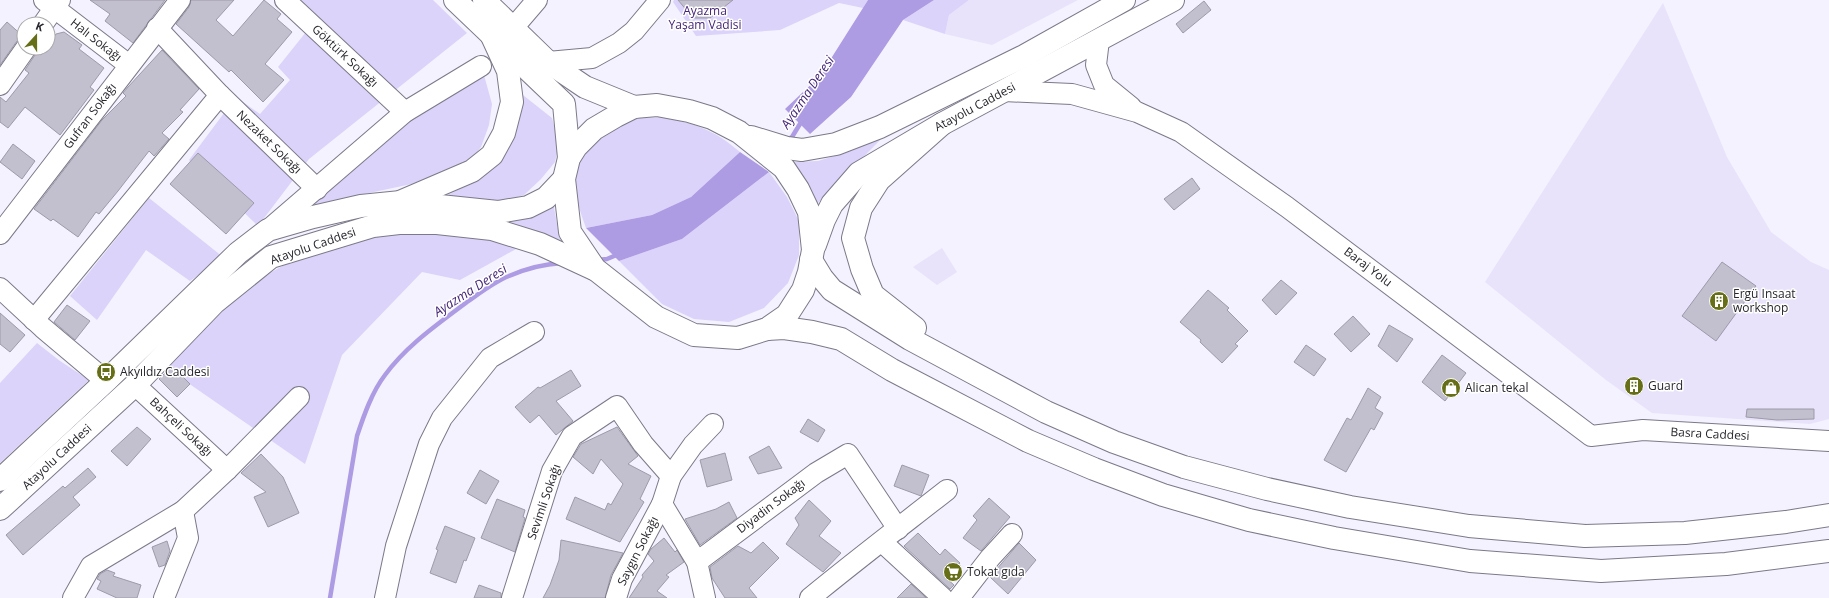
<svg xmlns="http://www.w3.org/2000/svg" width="1829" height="598" font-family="'Open Sans',sans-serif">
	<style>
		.built { fill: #e8e3fa }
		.green { fill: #dbd3f9 }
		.water { fill: #ad9be3 }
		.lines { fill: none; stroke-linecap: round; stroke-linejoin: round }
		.stream { stroke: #ad9be3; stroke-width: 4.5 }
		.building { fill: #c2bfcf; stroke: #9d9aa9 }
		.minor-casing { stroke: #7c7988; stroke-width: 22 }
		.major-casing { stroke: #7c7988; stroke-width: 24 }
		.highway-casing { stroke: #7c7988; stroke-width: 24 }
		.minor { stroke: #fff; stroke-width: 20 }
		.major { stroke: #fff; stroke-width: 22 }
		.highway { stroke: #fff; stroke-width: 22 }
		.labels { text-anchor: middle; stroke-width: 3; stroke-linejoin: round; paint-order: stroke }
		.park-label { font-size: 12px; fill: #432477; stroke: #fff }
		.street-label { font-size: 12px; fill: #27262c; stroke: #fff }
		.poi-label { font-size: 12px; fill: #27262c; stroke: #fff; text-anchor: start }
		.water-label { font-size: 13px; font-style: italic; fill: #442679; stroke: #fff }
	</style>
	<rect width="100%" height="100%" fill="#f4f2fe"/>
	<g class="built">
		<polygon points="969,0 1078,0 992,45 945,34 949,15"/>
		<polygon points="1663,3 1727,157 1771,232 1811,262 1829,270 1829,419 1810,424 1652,413 1606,380 1485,282"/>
		<polygon points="942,248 957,272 937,285 913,267"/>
	</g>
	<g class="green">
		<polygon points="289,0 433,0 467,33 309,159 258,226 189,160 236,97 260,114 290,80 278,67 314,22"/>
		<polygon points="674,0 868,0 863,8 839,3 780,30 696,36 673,2"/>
		<polygon points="934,0 969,0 949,15 945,34 903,20"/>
		<polygon points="484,75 492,104 489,125 481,147 465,167 435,179 308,206 411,120"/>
		<polygon points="504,80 552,118 559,144 555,162 541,179 524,195 494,204 448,195 470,183 492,160"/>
		<path d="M661 117C696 124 713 129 740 152L691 197 652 215 586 228C580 211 573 193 575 174 579 146 608 125 634 119 643 117 653 118 661 117Z"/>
		<polygon points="884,136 817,204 790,162 818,161 851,151"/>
		<polygon points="769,172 787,197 799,221 799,255 788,283 764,308 729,322 694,319 662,304 619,261 682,239"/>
		<polygon points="149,198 223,257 190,281 146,250 97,320 70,296"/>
		<polygon points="553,202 560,240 485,219"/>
		<polygon points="437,229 525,244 460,280 422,272 342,355 305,464 165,367 243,288 304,254 358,236"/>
		<polygon points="37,343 60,361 89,380 0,463 0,383"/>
	</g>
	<g class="water">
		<polygon points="868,0 934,0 903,20 851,97 810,134 785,109 820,76"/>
		<polygon points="740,152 769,172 682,239 619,261 586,228 652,215 691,197"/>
	</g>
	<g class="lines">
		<g class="stream">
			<polyline points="787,140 792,137 803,119"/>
			<polyline points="597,260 607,259 619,254"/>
			<path d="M330 598 357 436C364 415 372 392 385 375 407 345 438 324 467 302 480 293 494 282 509 276 525 269 545 264 562 263"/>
		</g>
	</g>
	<g class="building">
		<polygon points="90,0 165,0 133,43 105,21 110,14"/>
		<polygon points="191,0 234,0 216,20 233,36 264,0 281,14 277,19 292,32 265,64 284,80 263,102 231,70 229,72 176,24 189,7"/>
		<polygon points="678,0 733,0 710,18 693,18"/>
		<polygon points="1204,1 1211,10 1183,33 1176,24"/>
		<polygon points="7,22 24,37 17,41 0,65 0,30"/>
		<polygon points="64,32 82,45 79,49 104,68 90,87 94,90 60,135 25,107 8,128 0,122 0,97 6,102 29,73 25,70 37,52 41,55 46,48 48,48 48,45 56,34"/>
		<polygon points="162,50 199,89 180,110 183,112 162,133 169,139 154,156 149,151 118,191 99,214 96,212 78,237 53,219 51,221 34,209 102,120 126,96 123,93 128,87"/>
		<polygon points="13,144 35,161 22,179 0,162"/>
		<polygon points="198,153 254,203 226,234 170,184"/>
		<polygon points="1192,178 1200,189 1174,210 1164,199"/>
		<polygon points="1722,262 1756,286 1716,341 1682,316"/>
		<polygon points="1281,280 1297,293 1276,315 1262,300"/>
		<polygon points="1208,290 1229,308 1227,310 1248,331 1235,344 1238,346 1222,363 1200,342 1201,340 1180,322"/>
		<polygon points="67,305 90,321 75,340 54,322"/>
		<polygon points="0,313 25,335 10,352 0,344"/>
		<polygon points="1353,316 1370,334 1351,352 1334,334"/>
		<polygon points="1389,325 1413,339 1397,362 1378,346"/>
		<polygon points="1306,345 1326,359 1314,376 1294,362"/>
		<polygon points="1442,355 1466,373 1445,401 1422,382"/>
		<polygon points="172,366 190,384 177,397 159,379"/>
		<polygon points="571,370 581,386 556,401 573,421 556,435 539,415 530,423 515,407 538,387 540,388"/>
		<polygon points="1368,388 1381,397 1375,408 1383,413 1374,430 1371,428 1346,472 1324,460 1347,418 1351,420"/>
		<polygon points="1747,409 1814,409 1814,419 1777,420 1746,417"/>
		<polygon points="808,419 825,430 818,442 800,432"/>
		<polygon points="137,427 151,439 127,466 111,451"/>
		<polygon points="617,427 638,456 628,464 651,476 640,499 644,502 620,542 566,519 575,497 605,510 608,503 611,505 623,484 601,459 593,474 573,457 581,444"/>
		<polygon points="769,446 782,468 758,474 749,457"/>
		<polygon points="725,453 732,480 707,487 700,460"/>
		<polygon points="261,454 283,477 299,513 268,527 254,497 266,492 241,473"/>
		<polygon points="902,465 929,475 921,496 894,486"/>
		<polygon points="88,468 96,477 73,497 80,505 23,555 6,535 63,486 65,488"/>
		<polygon points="480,470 499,481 486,504 467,493"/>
		<polygon points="989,498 1010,517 981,551 963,538 977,520 973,516"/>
		<polygon points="497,499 525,510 523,517 525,518 515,552 481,538"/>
		<polygon points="809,500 831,521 819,536 841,553 823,572 786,544 799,525 795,518"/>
		<polygon points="729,502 737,518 700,545 685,519 716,509"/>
		<polygon points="445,526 475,538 466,561 464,560 456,583 430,573 438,550 436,549"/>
		<polygon points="918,533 940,555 945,549 960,563 946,578 954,585 950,589 904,546"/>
		<polygon points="664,538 675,552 677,550 684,562 666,575 669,577 657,591 667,598 629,598 643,577 642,575 654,561 648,554 651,549"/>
		<polygon points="561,540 623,553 611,575 605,598 543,598 550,585 559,560"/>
		<polygon points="167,541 170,551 165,565 159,567 152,547"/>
		<polygon points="763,542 779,558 749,588 757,598 725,598 712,578 710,567 738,546 751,553"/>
		<polygon points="1019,543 1036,560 1008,594 990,577"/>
		<polygon points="107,570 115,573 113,576 141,585 137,598 117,598 97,589 101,581 97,579 100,574"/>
		<polygon points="911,584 926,598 897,598"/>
		<polygon points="479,585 501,593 501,598 474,598"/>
	</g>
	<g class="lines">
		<defs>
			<g id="minor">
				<polyline points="44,0 129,65"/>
				<polyline points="285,0 405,112"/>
				<polyline points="43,24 60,0"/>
				<polyline points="513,28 537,0"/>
				<polyline points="1099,40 1096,65 1104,85 1131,107"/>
				<polyline points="548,62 592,58 619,43 634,31 660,0"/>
				<polyline points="0,85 26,48"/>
				<polyline points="1004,91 1072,94 1137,112 1181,132 1287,207 1591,436 1643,430 1829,441"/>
				<polyline points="220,95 317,189"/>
				<polyline points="268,230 405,112 481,66"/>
				<polyline points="0,234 180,0"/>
				<polyline points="0,288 43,328 106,381"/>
				<polyline points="34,320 220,95 157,28"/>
				<polyline points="135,385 227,470"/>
				<polyline points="882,542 943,598"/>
				<polyline points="697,562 816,473 848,454 898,529"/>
				<polyline points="73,598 91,566 183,511 227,470 299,397"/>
				<polyline points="164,598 188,538 183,511"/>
				<polyline points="385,598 396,546 429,444 442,418 490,358 534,332"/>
				<polyline points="512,598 552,471 572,436 617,406 643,444 671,476"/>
				<polyline points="616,598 622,579 662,504"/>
				<polyline points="705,598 697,562 662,504 671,476 693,445 713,424"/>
				<path d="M810 598C855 561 901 526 947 490"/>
				<polyline points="959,598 990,558 1012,534"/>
			</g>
			<g id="major">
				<polyline points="455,0 564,104 569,158"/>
				<polyline points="484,0 548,62 585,87 634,107"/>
				<polygon points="657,105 689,111 712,118 739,132 784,168 798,189 809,212 813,250 809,272 803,290 787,315 767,329 738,338 694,335 656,317 595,269 570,232 564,179 569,158 576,147 594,129 616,116 634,107"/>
				<polyline points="751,137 787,148 802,150 836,144 880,127 1024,56 1124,0"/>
				<polyline points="402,201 472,171 492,155 504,133 512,102 508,71 490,32"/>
				<polyline points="815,245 824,220 832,204 859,173 942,124 1173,0"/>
				<polyline points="0,480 106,381 238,253 268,230 313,217 361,206 401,202 498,212 528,207 546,198 564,179"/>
				<polyline points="0,509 135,385 214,303 271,257 373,226 399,223 437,223 492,229 540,244 594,269"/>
			</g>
			<g id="highway">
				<polyline points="811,260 822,278 832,290 910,339 1046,412 1114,442 1184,467 1267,489 1350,507 1469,526 1585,536 1685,533 1786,522 1829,515"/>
				<polyline points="915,328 873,295 862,269 853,238 861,208 879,180 942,124"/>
				<polyline points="767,329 784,328 812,332 841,339 892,370 1028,441 1094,469 1163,495 1249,520 1334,538 1470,561 1601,571 1726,564 1829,551"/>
			</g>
		</defs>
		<use href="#minor" class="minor-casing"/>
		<use href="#major" class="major-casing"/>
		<use href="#highway" class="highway-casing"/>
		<use href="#minor" class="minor"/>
		<use href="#major" class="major"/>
		<use href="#highway" class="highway"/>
	</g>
	<defs>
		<symbol id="building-disc" viewBox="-11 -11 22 22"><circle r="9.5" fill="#666f18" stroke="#fff"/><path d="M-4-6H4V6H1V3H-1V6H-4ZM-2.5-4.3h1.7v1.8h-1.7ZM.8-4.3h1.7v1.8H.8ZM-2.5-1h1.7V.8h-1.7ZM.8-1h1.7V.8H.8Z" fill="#fff"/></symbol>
		<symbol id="bus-disc" viewBox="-11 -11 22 22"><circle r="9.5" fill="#666f18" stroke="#fff"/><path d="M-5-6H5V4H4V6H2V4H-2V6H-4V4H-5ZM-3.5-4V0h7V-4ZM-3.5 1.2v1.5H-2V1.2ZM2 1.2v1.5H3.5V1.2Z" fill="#fff"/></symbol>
		<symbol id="shop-disc" viewBox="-11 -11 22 22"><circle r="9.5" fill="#666f18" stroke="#fff"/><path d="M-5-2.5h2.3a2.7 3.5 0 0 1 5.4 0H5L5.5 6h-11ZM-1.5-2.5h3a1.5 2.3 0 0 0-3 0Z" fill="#fff"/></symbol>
		<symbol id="supermarket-disc" viewBox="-11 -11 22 22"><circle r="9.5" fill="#666f18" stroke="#fff"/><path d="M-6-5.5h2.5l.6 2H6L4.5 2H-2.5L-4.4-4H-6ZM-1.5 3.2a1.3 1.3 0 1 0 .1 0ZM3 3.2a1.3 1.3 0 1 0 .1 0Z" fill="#fff"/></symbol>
	</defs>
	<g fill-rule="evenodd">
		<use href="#building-disc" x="1708" y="290" width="22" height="22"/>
		<use href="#bus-disc" x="95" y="361" width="22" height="22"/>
		<use href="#building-disc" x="1623" y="375" width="22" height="22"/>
		<use href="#shop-disc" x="1440" y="377" width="22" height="22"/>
		<use href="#supermarket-disc" x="942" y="561" width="22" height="22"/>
	</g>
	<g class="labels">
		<g class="park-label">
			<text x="705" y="15">Ayazma<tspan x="705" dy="14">Yaşam Vadisi</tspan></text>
		</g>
		<g class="street-label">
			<text transform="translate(96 40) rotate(38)" y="4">Halı Sokağı</text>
			<text transform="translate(345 56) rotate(43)" y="4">Göktürk Sokağı</text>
			<text transform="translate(975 107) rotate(-28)" y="4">Atayolu Caddesi</text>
			<text transform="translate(90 116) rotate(-53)" y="4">Gufran Sokağı</text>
			<text transform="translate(269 142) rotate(44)" y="4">Nezaket Sokağı</text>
			<text transform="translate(313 246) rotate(-19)" y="4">Atayolu Caddesi</text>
			<text transform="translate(1368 267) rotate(37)" y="4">Baraj Yolu</text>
			<text transform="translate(181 427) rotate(43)" y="4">Bahçeli Sokağı</text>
			<text transform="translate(1710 434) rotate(3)" y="4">Basra Caddesi</text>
			<text transform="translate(57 457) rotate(-43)" y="4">Atayolu Caddesi</text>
			<text transform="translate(544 502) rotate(-71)" y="4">Sevimli Sokağı</text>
			<text transform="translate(771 506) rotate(-37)" y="4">Diyadin Sokağı</text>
			<text transform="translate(638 551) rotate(-63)" y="4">Saygın Sokağı</text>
		</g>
		<g class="poi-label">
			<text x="1733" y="298">Ergü Insaat<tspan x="1733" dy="14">workshop</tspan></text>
			<text x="120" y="376">Akyıldız Caddesi</text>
			<text x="1648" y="390">Guard</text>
			<text x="1465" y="392">Alican tekal</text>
			<text x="967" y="576">Tokat gıda</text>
		</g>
		<g class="water-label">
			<text transform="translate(807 92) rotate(-56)" y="5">Ayazma Deresi</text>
			<text transform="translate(470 290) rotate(-33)" y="5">Ayazma Deresi</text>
		</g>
	</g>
	<g transform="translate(36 36) rotate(21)"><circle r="19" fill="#ffffff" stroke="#a9a8ab"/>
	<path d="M0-3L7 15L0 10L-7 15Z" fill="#666f18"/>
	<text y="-6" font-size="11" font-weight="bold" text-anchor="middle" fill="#27262c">K</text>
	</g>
</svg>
